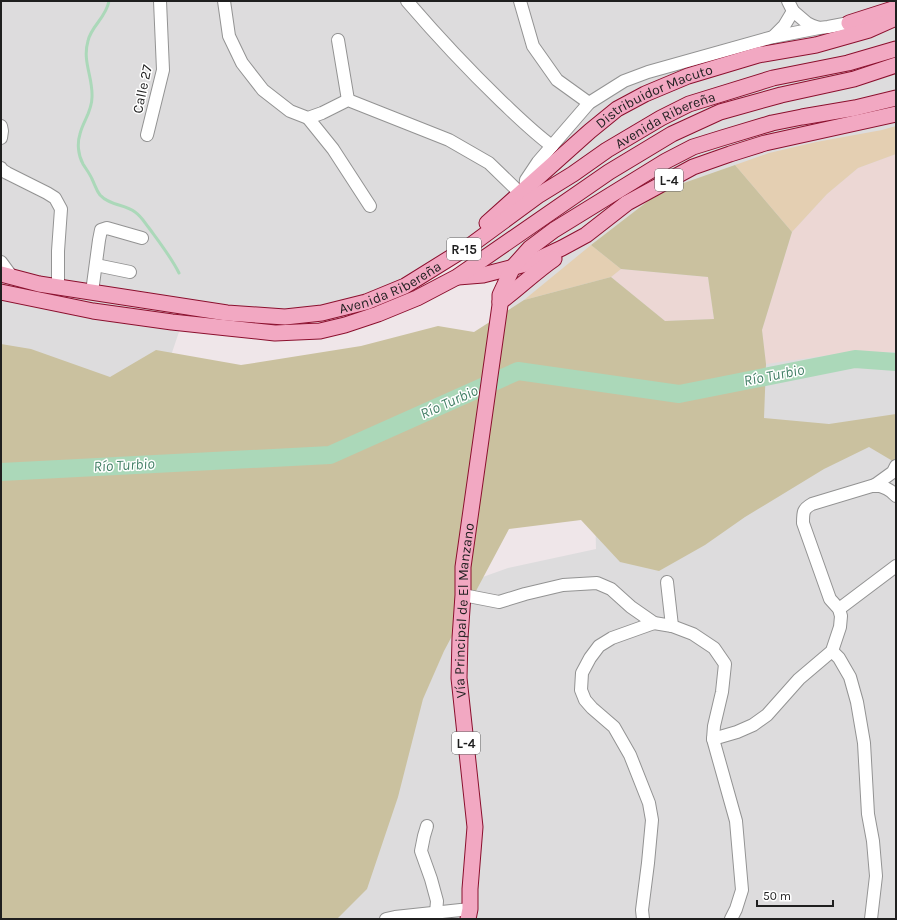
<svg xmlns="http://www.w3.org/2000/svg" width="897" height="920" font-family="Karla,sans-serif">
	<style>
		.residential { fill: #dddcdd }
		.farmland { fill: #ecd7d4 }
		.grass { fill: #e4cfb2 }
		.forest { fill: #cac19f }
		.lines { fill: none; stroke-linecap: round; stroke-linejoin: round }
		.stream { stroke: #abd8b9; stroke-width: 3 }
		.river { stroke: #abd8b9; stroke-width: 18 }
		.minor-casing { stroke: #939393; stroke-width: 14 }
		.major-casing { stroke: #8b102e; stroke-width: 17 }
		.minor { stroke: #fff; stroke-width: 12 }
		.major { stroke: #f2a8c2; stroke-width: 15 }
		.labels { text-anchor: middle; stroke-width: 3; stroke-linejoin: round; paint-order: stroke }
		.shield { fill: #fff; stroke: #626262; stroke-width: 1 }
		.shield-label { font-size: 13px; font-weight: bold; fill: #1f1f1f }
		.street-label { font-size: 14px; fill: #1f1f1f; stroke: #fff }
		.water-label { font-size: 15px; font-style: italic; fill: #448067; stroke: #fff }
	</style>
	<rect width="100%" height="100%" fill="#efe6e9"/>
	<polygon class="residential" points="1,1 896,1 896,919 326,919 438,593 508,568 596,549 593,425 523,334 475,235 401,282 315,312 187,308 149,421 1,379"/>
	<g class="farmland">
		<polygon points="896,154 896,352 844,353 766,364 762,330 792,232 827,194 858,168"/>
		<polygon points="621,269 708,277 714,319 665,321 611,277"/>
	</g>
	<g class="grass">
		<polygon points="896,126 896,154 858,168 827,194 792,232 735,165 769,153 816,142 882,130"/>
		<polygon points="591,245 621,269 611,277 524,300"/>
	</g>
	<polygon class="forest" points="735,165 792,232 762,330 766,364 764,418 829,424 896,414 896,463 869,447 824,469 745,517 705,545 659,571 620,562 581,520 509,529 444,651 423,699 398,797 367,889 337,919 1,919 1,344 31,349 110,377 156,350 241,365 361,346 438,326 474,332 524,300 611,277 665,321 714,319 708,277 621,269 591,245 661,191"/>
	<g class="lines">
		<path class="stream" d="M109 1C106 18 91 26 88 41 82 61 93 77 92 97 92 112 83 121 80 134 77 143 78 155 83 164 86 169 90 174 92 179 95 185 96 190 100 195 110 206 125 204 135 212 141 216 145 223 149 228 160 243 171 257 179 273"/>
		<polyline class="river" points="1,472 330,455 518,371 679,394 855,359 896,362"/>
		<defs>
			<g id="minor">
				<polyline points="224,1 229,36 242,63 263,90 290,111 308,118 322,113 348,100 449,140 489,163 520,193"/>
				<path d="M407 1C437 36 468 69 501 101 518 117 534 133 552 146"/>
				<polyline points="520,1 533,46 557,80 589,103"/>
				<polyline points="788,1 793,11 807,23 813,26 819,28 828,27 849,23 858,26"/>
				<polyline points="773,37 819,28"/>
				<polyline points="338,40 348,100"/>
				<polyline points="308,118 333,149 370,206"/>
				<polyline points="1,126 2,131 1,138"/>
				<polyline points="147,135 163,70 160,1"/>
				<polyline points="1,168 2,170 7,173 47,193 55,198 61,209 58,251 58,287"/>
				<polyline points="525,188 526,180 538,162 589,103 624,81 648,72 773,37 784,26 793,11"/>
				<polyline points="1,262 12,277"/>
				<polyline points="96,265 130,272"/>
				<polyline points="92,292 99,240 101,230 107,228 142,238"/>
				<polyline points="875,485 893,472 896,466"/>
				<polyline points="667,582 672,626"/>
				<polyline points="463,595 499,602 525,594 563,585 597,583 611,589 631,607 654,623 672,626 693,634 714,648 725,664 722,692 714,726 713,739 736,821 742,890 736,909 731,919"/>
				<polyline points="839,609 896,566"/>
				<polyline points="832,651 839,658 850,677 857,702 864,743 868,814 873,841 876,876 871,919"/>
				<path d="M713 739 737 732 753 725 767 715 799 679 832 651 840 627 841 616 839 609 830 599 803 523C803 512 803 509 812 504L875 485C884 487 890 489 896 496"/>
				<polyline points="427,826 424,836 421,851 431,879 437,901 436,913"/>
				<polyline points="386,919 395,917 470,909"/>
				<polyline points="643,919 642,910 648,863 652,820 649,803 630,755 614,727 592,708 585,700 581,690 582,673 590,658 599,646 612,638 654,623"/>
			</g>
			<g id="major">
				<polyline points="849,23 896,8"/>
				<path id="s1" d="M487 223 590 131 617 109 645 94 688 76 758 55 816 45 869 30 896 18"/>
				<path id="s2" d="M1 274 39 284 227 313 285 317 322 313 366 302 405 286 471 245 539 195 573 174 607 150 661 118 689 104 773 78 848 63 896 49"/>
				<polyline points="458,277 483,275 530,263 562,248 586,235 627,203 693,167 730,154 765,143 896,114"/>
				<polyline points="1,292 93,311 172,322 228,328 275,333 320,331 345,325 378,314 417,298 457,277 609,172 672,134 720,112 781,95 854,79 896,65"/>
				<path d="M500 302C518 289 535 272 554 259"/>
				<path id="s3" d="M468 919 470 909V889L475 827 459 678 460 638 463 595V567L500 305V295L513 267 530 248 554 230 666 161 693 147 722 138 772 123 802 117 855 108 896 98"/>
			</g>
		</defs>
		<use href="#minor" class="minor-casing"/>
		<use href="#major" class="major-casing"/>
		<use href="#minor" class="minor"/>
		<use href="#major" class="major"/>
	</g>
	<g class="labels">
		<g class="shield">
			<rect x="655" y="169" width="28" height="22" rx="3"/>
			<rect x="447" y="238" width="34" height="22" rx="3"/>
			<rect x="452" y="732" width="28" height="22" rx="3"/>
		</g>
		<g class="shield-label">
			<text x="669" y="185">L-4</text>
			<text x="464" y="254">R-15</text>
			<text x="466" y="748">L-4</text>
		</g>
		<g class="street-label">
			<text transform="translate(142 89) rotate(-78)" y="5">Calle 27</text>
			<text dy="5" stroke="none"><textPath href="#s1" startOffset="212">Distribuidor Macuto</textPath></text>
			<text dy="5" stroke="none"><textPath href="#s2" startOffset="722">Avenida Ribereña</textPath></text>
			<text dy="5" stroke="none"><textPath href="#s2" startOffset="398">Avenida Ribereña</textPath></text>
			<text dy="5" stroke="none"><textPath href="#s3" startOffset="310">Vía Principal de El Manzano</textPath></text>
		</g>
		<g class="water-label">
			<text transform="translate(774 375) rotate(-11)" y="5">Río Turbio</text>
			<text transform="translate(449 402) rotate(-24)" y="5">Río Turbio</text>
			<text transform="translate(124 465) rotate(-3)" y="5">Río Turbio</text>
		</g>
	</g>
	<rect width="897" height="920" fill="none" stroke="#1f1f1f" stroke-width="4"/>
	<path d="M757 900v6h76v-6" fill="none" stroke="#1f1f1f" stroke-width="2"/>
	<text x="763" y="900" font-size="12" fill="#1f1f1f" stroke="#ffffff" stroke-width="3" paint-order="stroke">50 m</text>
</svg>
